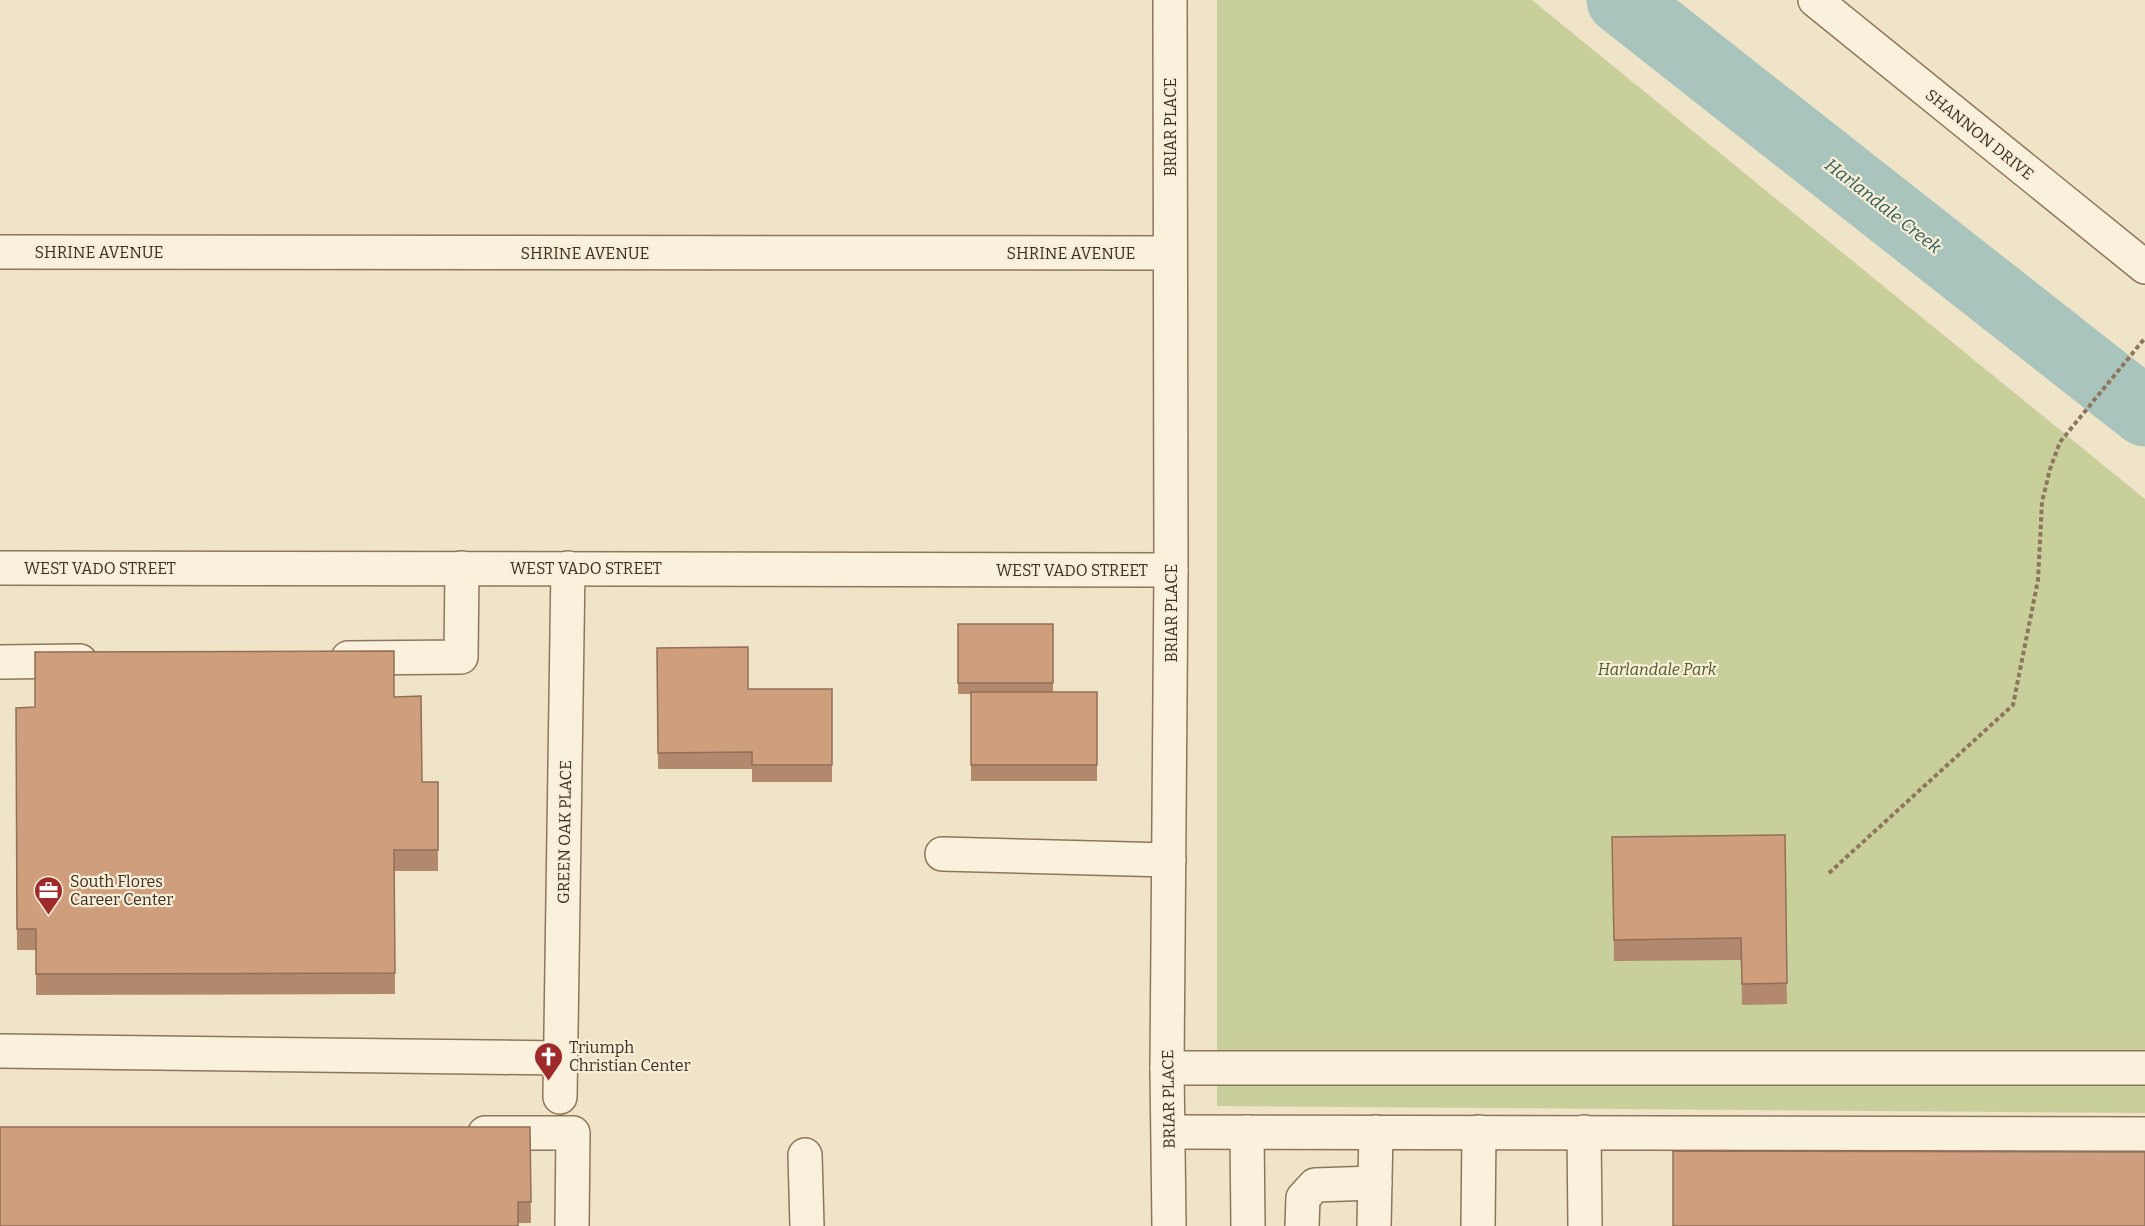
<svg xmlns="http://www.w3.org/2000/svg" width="2145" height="1226" font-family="Bitter,serif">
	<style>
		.green { fill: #c9cf9b }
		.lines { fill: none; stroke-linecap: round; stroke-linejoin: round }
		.river { stroke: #a9c4bc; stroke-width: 69 }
		.minor-casing { stroke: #8d765c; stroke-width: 36 }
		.path { stroke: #8d765c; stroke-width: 4; stroke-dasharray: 4.5 3; stroke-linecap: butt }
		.minor { stroke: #faf1dc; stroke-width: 33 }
		.wall { fill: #b2896c }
		.building { fill: #cf9f7d; stroke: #916f58; stroke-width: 1.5 }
		.labels { text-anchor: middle; stroke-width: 4.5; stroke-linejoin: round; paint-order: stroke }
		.street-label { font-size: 16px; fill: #3d2e20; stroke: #f7eed8 }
		.park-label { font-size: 16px; font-style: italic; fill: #4d5a26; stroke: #f7eed8 }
		.poi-label { font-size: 16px; fill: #3d2e20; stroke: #f7eed8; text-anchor: start }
		.water-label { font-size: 18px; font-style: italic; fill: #2f5d5a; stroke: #f7eed8 }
	</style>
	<rect width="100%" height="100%" fill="#f0e4c8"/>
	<polygon class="green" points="1217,0 1532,0 2145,499 2145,1113 1217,1106"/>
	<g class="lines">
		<polyline class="river" points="1621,0 2145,412"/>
		<defs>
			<g id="minor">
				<polyline points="1815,0 2145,267"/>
				<polyline points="0,252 1170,253"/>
				<polyline points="0,568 1171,570"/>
				<polyline points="348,658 461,657 462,568"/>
				<polyline points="0,662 80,661"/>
				<polyline points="942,854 1169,860"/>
				<polyline points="0,1051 560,1058"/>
				<polyline points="1167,1068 2145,1068"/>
				<polyline points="560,1097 568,568"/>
				<polyline points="1169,1132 2145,1134"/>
				<polyline points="1247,1132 1248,1226"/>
				<polyline points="1584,1132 1585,1226"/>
				<polyline points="485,1133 573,1133 572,1226"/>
				<polyline points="805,1155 807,1226"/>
				<polyline points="1169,1226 1167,1068 1171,570 1170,0"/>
				<polyline points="1302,1226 1303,1198 1315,1185 1375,1183"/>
				<polyline points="1374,1226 1376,1132"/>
				<polyline points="1478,1226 1479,1132"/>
			</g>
		</defs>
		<use href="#minor" class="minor-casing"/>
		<polyline class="path" points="1829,873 2013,705 2038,580 2042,502 2050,469 2060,442 2145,338"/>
		<use href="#minor" class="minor"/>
	</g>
	<g class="wall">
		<polygon points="958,624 1053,624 1053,692 1097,692 1097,781 971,781 971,694 958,694"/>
		<polygon points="657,648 748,689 832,689 832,782 752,782 752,769 658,769"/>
		<polygon points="394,697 422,782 438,782 438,871 395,871 395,994 36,995 36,950 17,950 16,729 35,707"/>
		<polygon points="1785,835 1787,1004 1742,1005 1741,960 1614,961 1612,837"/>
		<polygon points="530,1127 531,1223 0,1226"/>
	</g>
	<g class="building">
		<rect x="958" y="624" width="95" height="59"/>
		<polygon points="748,647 748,689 832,689 832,765 752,765 752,752 658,753 657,648"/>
		<polygon points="394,651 394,697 421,696 422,782 438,782 438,850 394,850 395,973 36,974 36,929 17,929 16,708 35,707 35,652"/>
		<rect x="971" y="692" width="126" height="73"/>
		<polygon points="1785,835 1787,983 1742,984 1741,938 1614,940 1612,837"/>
		<polygon points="0,1127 530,1127 531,1202 518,1202 518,1226 0,1226"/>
		<polygon points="1673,1151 2145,1152 2145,1226 1673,1226"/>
	</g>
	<defs>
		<symbol id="office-pin" viewBox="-11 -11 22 30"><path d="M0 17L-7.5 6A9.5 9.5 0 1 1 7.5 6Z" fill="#9e2a2b" stroke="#f7eed8"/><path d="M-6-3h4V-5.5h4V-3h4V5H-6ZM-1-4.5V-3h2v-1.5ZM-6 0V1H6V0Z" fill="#fff"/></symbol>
		<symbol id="church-pin" viewBox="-11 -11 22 30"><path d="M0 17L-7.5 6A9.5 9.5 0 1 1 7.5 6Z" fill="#9e2a2b" stroke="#f7eed8"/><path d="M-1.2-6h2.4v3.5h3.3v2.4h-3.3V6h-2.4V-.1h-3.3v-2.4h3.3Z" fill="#fff"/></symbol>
	</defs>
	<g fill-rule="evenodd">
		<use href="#office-pin" x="32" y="874" width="33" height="45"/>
		<use href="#church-pin" x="532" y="1040" width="33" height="45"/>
	</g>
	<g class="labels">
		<g class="street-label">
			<text transform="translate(1170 127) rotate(-90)" y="6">BRIAR PLACE</text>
			<text transform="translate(1980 134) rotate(39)" y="6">SHANNON DRIVE</text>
			<text x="99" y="258">SHRINE AVENUE</text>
			<text x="585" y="259">SHRINE AVENUE</text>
			<text x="1071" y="259">SHRINE AVENUE</text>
			<text x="100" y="574">WEST VADO STREET</text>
			<text x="586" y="574">WEST VADO STREET</text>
			<text x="1072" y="576">WEST VADO STREET</text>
			<text transform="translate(1171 613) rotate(-90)" y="6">BRIAR PLACE</text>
			<text transform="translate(564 832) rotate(-89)" y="6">GREEN OAK PLACE</text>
			<text transform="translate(1168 1099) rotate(-91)" y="6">BRIAR PLACE</text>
		</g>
		<g class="park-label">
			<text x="1657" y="675">Harlandale Park</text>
		</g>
		<g class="poi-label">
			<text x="70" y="887">South Flores<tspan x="70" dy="18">Career Center</tspan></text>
			<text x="569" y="1053">Triumph<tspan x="569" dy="18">Christian Center</tspan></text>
		</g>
		<g class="water-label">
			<text transform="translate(1883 206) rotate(38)" y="6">Harlandale Creek</text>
		</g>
	</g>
</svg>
